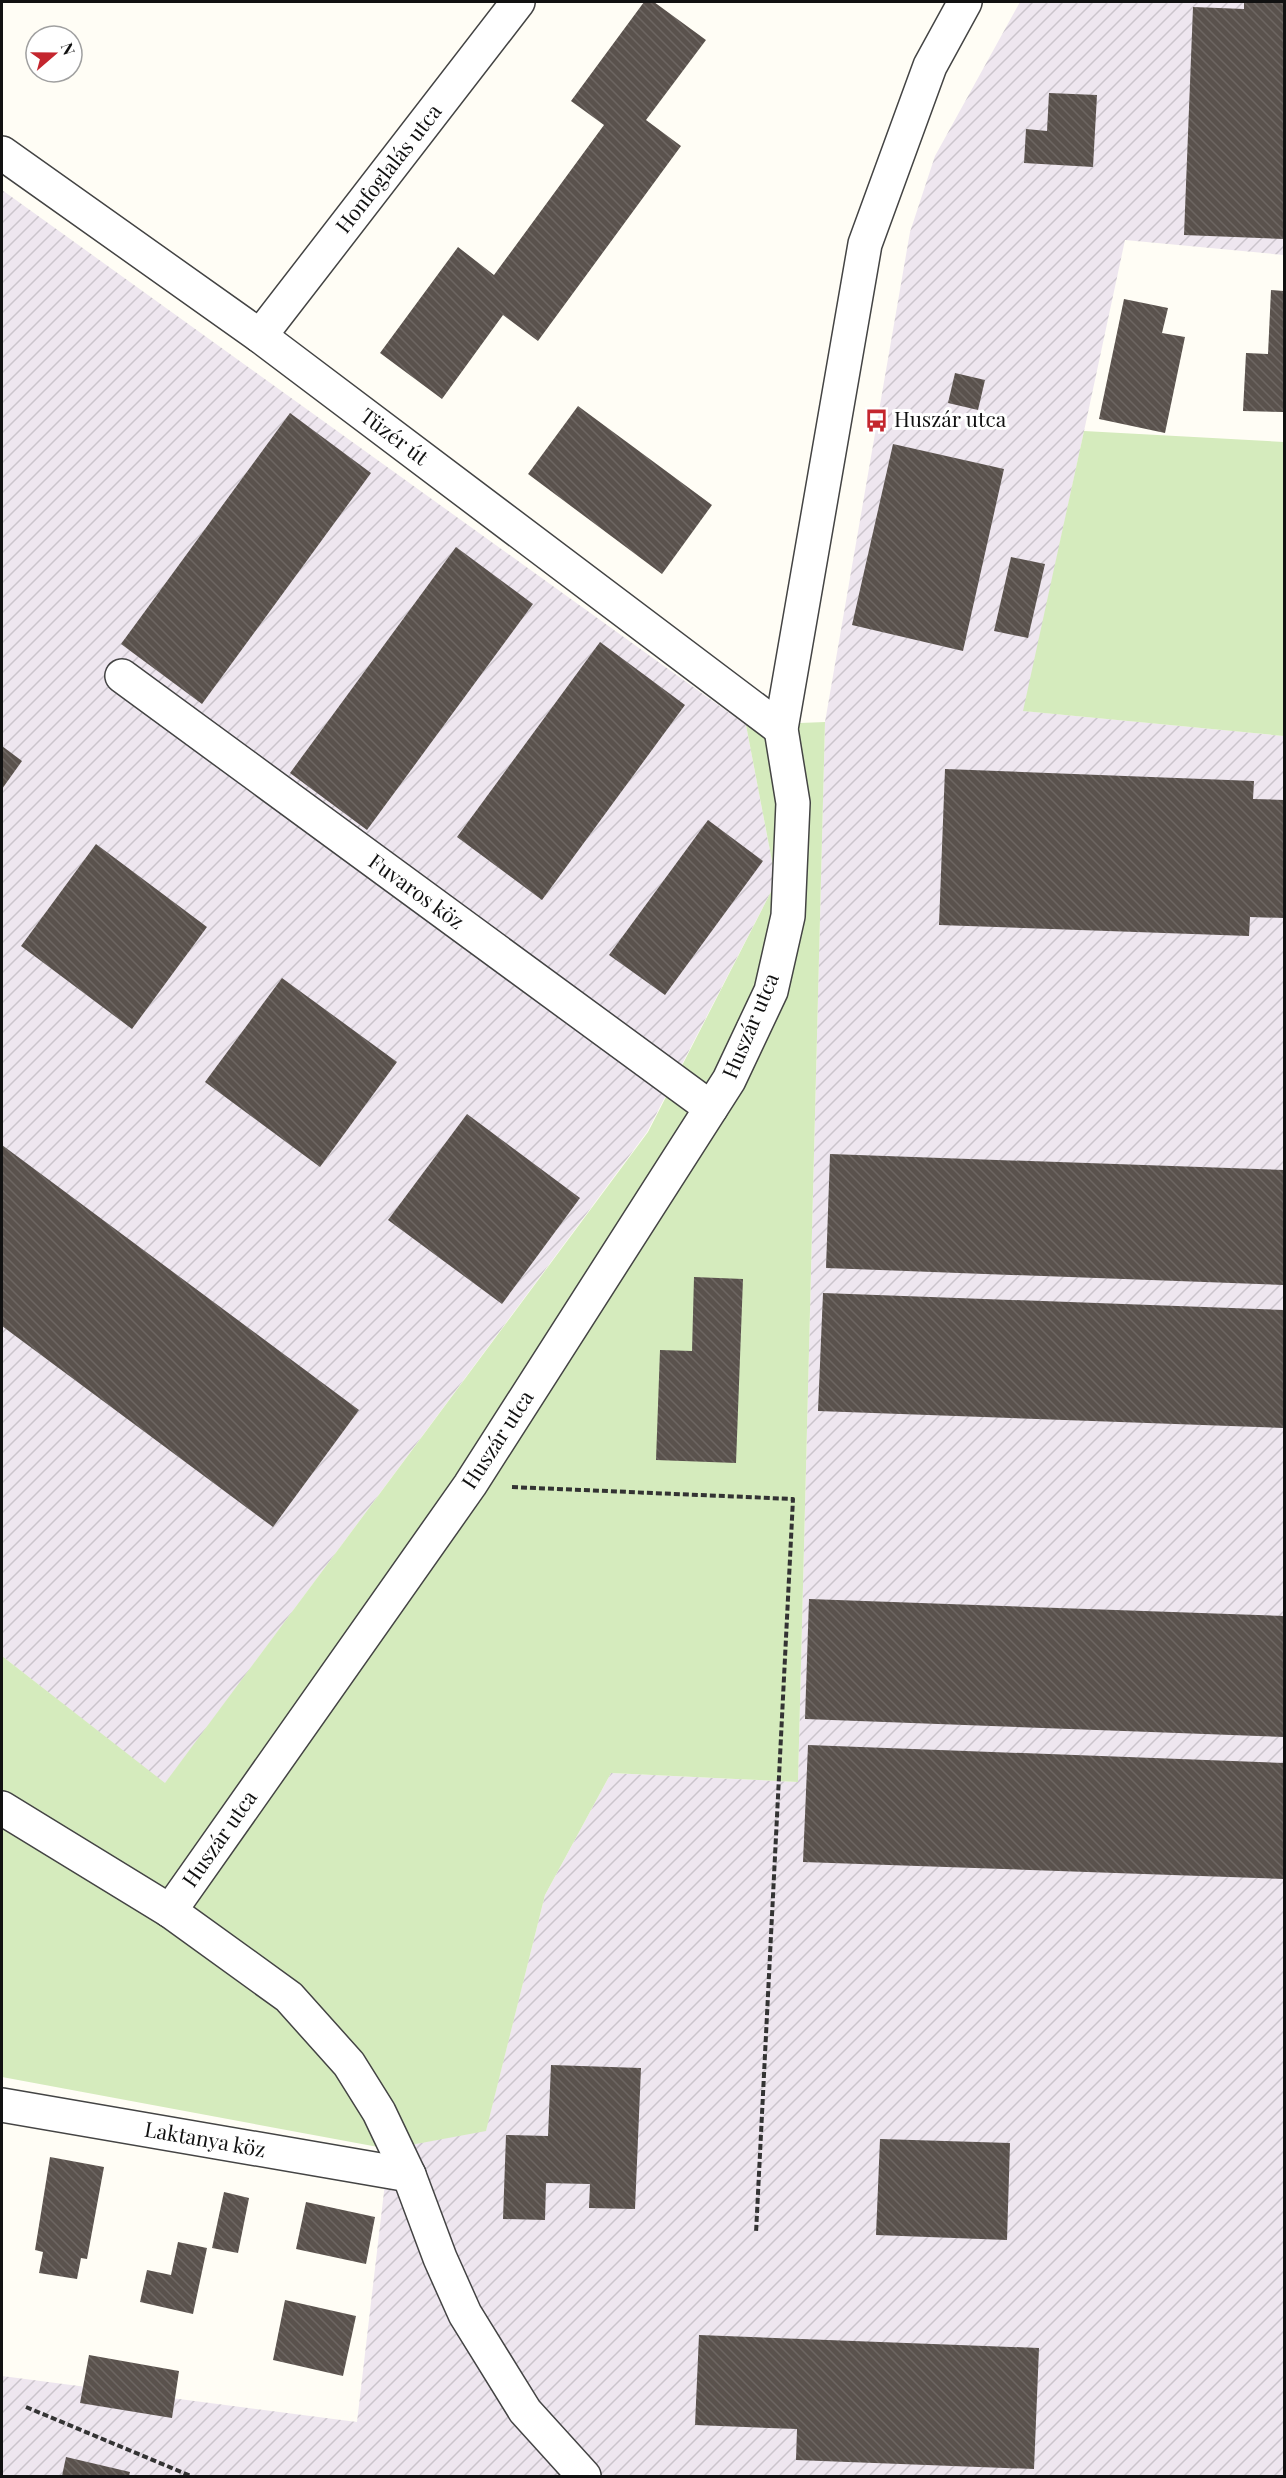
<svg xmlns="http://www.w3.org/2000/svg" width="1286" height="2478" font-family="'Playfair Display',serif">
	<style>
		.industrial { fill: url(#industrial-furrows) }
		.grass { fill: #d5ebbd }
		.building { fill: url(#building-back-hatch) }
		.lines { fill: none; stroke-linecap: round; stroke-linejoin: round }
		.minor-casing { stroke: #444; stroke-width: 36 }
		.path { stroke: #333; stroke-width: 4; stroke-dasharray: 6 3; stroke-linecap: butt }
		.minor { stroke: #fff; stroke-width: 33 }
		.labels { text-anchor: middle; stroke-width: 6; stroke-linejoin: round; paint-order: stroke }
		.street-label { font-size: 21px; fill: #111; stroke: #fff }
		.poi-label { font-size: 21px; fill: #111; stroke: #fff; text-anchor: start }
	</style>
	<defs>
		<pattern id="industrial-furrows" width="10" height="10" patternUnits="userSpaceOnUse" patternTransform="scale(1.5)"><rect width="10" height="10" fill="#eee6ef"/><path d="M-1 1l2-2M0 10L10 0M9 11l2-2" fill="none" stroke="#cbc4cc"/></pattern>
		<pattern id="building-back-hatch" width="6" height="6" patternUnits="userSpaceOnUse" patternTransform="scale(1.5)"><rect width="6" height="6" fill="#5a524d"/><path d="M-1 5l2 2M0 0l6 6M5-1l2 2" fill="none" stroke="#6d6662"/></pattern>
	</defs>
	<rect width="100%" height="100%" fill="#fffdf5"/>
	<g class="industrial">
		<polygon points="1020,2 1284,2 1284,255 1125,240 1024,711 1284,736 1284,2476 2,2476 2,2376 357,2422 389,2149 486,2130 545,1895 611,1773 798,1782 825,722 910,232 935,156"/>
		<polygon points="2,190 746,725 776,882 647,1132 165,1784 2,1656"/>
	</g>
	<g class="grass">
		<polygon points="1084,431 1284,442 1284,736 1023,711"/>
		<polygon points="825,722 798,1782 611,1773 545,1895 486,2131 389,2149 2,2077 2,1656 165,1783 648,1132 776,882 746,725"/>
	</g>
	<g class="building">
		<polygon points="644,2 654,2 706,40 646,120 681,146 538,341 503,315 442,399 380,353 458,247 494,275 604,125 571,101"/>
		<polygon points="1244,2 1284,2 1284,239 1184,235 1193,7 1244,9"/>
		<polygon points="1049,93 1097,95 1093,167 1024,163 1026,129 1047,131"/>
		<polygon points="1271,290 1284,291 1284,412 1243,411 1246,353 1268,354"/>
		<polygon points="1124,299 1168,308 1162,333 1185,337 1165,433 1099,419"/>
		<polygon points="955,373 985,380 978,410 948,403"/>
		<polygon points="578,406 712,505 662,574 528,474"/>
		<polygon points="290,413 371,473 202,704 121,644"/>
		<polygon points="893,444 1004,469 963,651 852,625"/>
		<polygon points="456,547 533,604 367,830 290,773"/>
		<polygon points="1011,557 1045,564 1028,638 994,631"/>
		<polygon points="600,642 685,705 542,900 457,837"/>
		<polygon points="2,746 22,761 2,789"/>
		<polygon points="945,769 1254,781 1253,799 1284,800 1284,918 1250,917 1249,936 939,925"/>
		<polygon points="708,820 763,861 665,995 609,955"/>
		<polygon points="96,844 207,927 132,1029 21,946"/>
		<polygon points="282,978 397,1062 320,1167 205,1082"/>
		<polygon points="467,1114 580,1198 502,1304 388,1220"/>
		<polygon points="2,1145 359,1410 273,1527 2,1326"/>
		<polygon points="830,1154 1284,1170 1284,1285 826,1268"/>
		<polygon points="694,1277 743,1279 736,1463 656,1460 660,1350 692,1351"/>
		<polygon points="823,1293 1284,1310 1284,1428 818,1411"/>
		<polygon points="809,1599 1284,1616 1284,1737 805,1719"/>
		<polygon points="808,1745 1284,1763 1284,1879 803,1862"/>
		<polygon points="551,2065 641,2068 635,2209 589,2208 590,2184 546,2183 545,2220 503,2219 506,2135 548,2136"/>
		<polygon points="880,2139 1010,2143 1007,2240 876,2235"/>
		<polygon points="50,2157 104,2167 87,2259 81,2258 77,2279 39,2273 43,2252 35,2250"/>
		<polygon points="224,2192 249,2198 238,2253 212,2248"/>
		<polygon points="306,2202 375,2217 366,2264 296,2249"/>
		<polygon points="178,2242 207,2248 193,2314 140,2302 147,2270 171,2275"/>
		<polygon points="285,2300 356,2316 343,2376 273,2360"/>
		<polygon points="699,2335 1039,2348 1034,2469 796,2460 797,2429 695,2425"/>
		<polygon points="89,2355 179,2371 172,2418 80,2403"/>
		<polygon points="66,2457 130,2472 129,2476 62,2476"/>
	</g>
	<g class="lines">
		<defs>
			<g id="minor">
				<polyline points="2,153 260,336 781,729"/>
				<polyline points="260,336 518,2"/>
				<polyline points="122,676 711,1108"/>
				<polyline points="2,1808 170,1911 289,1997 349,2064 379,2112 409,2175 440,2258 465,2314 525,2411 584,2476"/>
				<polyline points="170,1911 470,1485 729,1080 771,991 788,916 793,803 781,729 865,244 930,66 965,2"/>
				<polyline points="2,2105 409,2175"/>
			</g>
		</defs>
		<use href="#minor" class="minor-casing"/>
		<g class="path">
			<polyline points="512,1487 793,1499 756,2233"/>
			<polyline points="26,2407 191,2476"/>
		</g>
		<use href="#minor" class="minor"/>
	</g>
	<defs>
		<symbol id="bus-bare" viewBox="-9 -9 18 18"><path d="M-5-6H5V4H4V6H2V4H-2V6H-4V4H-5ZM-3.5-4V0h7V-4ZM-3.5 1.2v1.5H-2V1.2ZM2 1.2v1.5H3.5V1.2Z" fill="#c4262e" stroke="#fff" stroke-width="2.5" paint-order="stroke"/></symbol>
	</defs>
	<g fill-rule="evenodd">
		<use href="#bus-bare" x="860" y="404" width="33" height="33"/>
	</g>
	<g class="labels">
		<g class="street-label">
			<text transform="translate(389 169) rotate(-52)" y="7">Honfoglalás utca</text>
			<text transform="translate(394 437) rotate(37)" y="7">Tüzér út</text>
			<text transform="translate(416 892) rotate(36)" y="7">Fuvaros köz</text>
			<text transform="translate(751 1026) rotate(-67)" y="7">Huszár utca</text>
			<text transform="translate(498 1440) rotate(-57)" y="7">Huszár utca</text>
			<text transform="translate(220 1839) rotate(-55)" y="7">Huszár utca</text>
			<text transform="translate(205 2140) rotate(10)" y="7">Laktanya köz</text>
		</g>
		<g class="poi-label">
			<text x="894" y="427">Huszár utca</text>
		</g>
	</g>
	<rect width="1286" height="2478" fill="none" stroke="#111111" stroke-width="6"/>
	<g transform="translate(54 54) rotate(70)"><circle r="28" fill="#ffffff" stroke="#a0a0a0" stroke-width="1.5"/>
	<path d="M0-4.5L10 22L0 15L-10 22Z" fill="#c4262e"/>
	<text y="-9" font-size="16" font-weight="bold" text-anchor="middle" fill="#111111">N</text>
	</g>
</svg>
